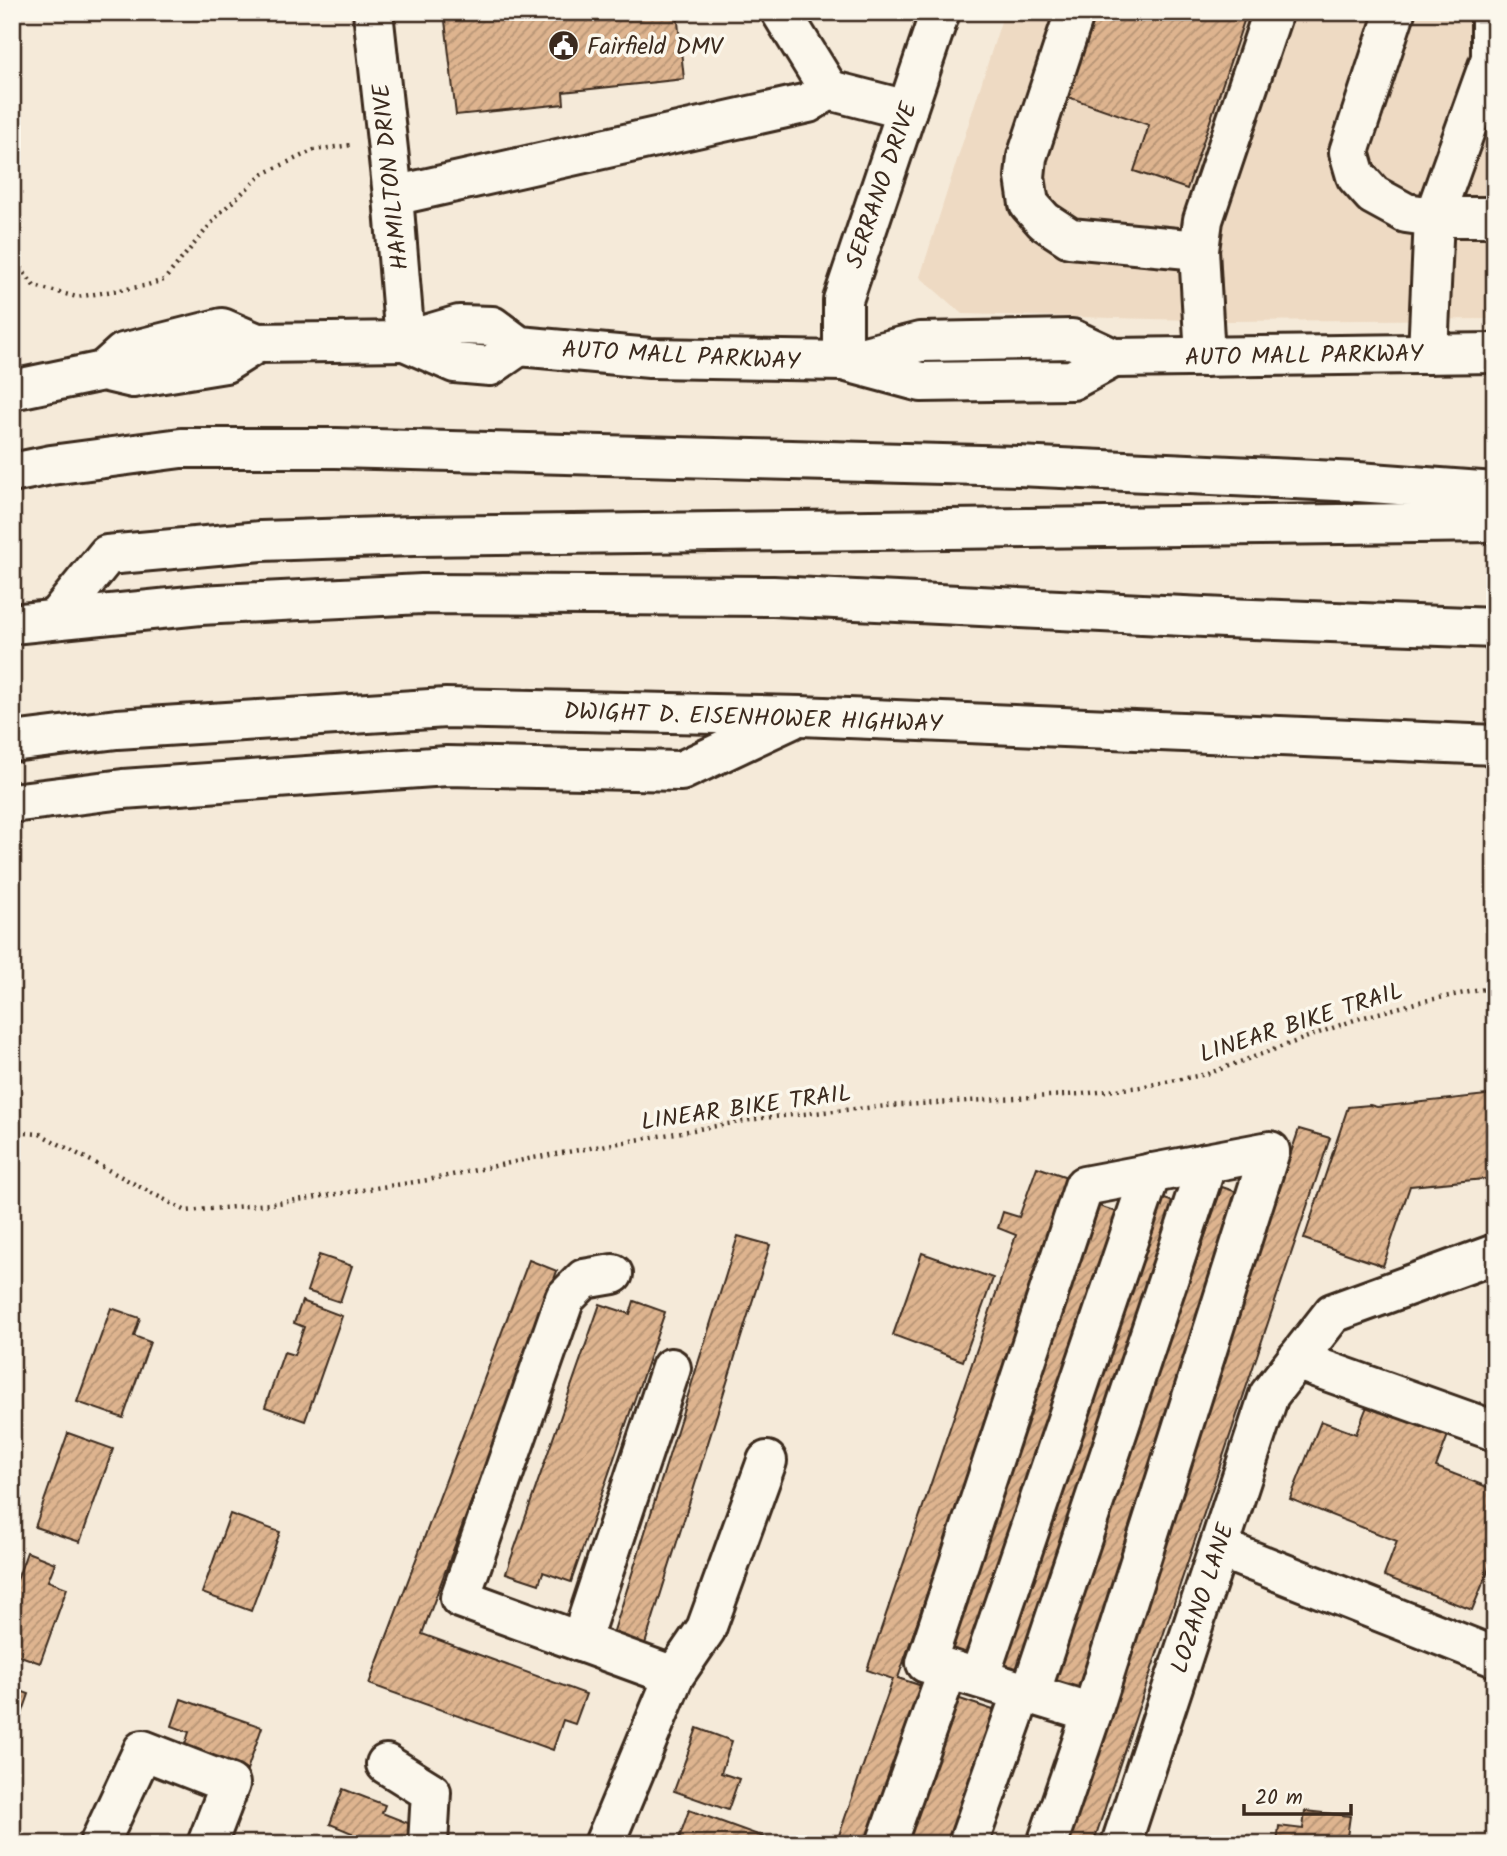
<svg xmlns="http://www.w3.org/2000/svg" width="1507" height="1856" font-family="Kalam,sans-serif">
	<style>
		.built { fill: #eedac3 }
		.building { fill: url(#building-hatch); stroke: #3b2a1e; stroke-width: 2 }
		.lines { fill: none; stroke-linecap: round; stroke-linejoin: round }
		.minor-casing { stroke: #3b2a1e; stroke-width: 44 }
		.highway-casing { stroke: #3b2a1e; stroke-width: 44 }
		.path { stroke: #3b2a1e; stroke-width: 4.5; stroke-dasharray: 2 5; stroke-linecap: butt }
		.minor { stroke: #fbf7ec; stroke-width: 38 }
		.highway { stroke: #fbf7ec; stroke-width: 38 }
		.labels { text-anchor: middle; stroke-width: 7; stroke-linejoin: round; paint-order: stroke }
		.poi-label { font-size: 24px; fill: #3b2a1e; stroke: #fbf7ec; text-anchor: start }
		.street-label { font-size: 24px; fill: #3b2a1e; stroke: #fbf7ec }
	</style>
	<defs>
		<pattern id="building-hatch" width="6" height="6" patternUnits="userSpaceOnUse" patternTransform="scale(1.75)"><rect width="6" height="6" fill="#deb48f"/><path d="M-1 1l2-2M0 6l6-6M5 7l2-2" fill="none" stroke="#b59374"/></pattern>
	</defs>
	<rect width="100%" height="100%" fill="#f5ead9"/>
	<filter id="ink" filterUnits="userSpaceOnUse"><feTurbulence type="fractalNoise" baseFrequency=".0143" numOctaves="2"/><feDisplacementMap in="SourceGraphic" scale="14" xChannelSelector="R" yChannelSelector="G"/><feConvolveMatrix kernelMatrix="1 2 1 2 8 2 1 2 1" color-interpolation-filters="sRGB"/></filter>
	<g filter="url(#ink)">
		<polygon class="built" points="1004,12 1495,12 1495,319 1230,321 962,314 920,277"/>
		<g class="building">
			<polygon points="444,12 677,12 684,79 563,92 564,104 456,115"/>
			<polygon points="1097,12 1247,12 1187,189 1134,171 1149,125 1068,97"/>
			<polygon points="1495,1094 1495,1178 1410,1186 1383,1266 1304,1239 1348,1107 1370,1105 1377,1107"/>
			<polygon points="1299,1129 1330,1138 1093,1844 1058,1844"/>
			<polygon points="1037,1167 1070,1178 898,1678 925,1687 871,1844 836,1844 893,1679 867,1670 1016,1235 998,1228 1003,1212 1019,1217"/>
			<polygon points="1222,1187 1249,1196 1077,1692 1050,1683"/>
			<polygon points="1156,1196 1182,1205 1021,1674 995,1666"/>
			<polygon points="1093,1204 1120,1213 966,1655 939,1646"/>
			<polygon points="738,1236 770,1245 645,1644 613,1634"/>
			<polygon points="922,1253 993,1278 963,1361 893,1335"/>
			<polygon points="319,1255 352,1266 340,1302 307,1291"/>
			<polygon points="529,1260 557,1271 422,1634 586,1694 575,1724 563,1720 553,1750 369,1684"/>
			<polygon points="302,1301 342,1316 305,1421 265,1407 284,1352 294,1355 304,1327 294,1323"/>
			<polygon points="634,1301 665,1312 571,1582 543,1572 539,1584 506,1573 600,1304 630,1314"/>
			<polygon points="111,1308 140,1318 134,1336 150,1342 123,1418 77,1402"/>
			<polygon points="1368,1404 1448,1435 1436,1467 1495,1490 1495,1554 1472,1610 1384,1576 1397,1541 1290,1499 1321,1421 1356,1434"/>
			<polygon points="68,1433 113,1449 80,1542 35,1527"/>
			<polygon points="230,1514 280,1532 251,1611 202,1593"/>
			<polygon points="27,1552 55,1563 48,1581 67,1588 40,1663 12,1653 12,1594"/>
			<polygon points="12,1688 29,1694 13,1740 12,1740"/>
			<polygon points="954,1697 996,1711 950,1844 903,1844"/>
			<polygon points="181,1699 262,1727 247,1770 184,1748 189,1732 172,1726"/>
			<polygon points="697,1728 732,1741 721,1773 739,1779 728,1810 674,1791"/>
			<polygon points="343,1789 385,1805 382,1813 413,1825 406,1844 349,1844 352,1833 330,1824"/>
			<polygon points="689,1810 772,1840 771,1844 677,1844"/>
			<polygon points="1305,1811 1350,1816 1346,1844 1277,1844 1279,1826 1303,1829"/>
		</g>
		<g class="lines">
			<defs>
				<g id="minor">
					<polyline points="373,12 393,196 405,341"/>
					<polyline points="781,12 829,90"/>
					<polyline points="1075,12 1027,157 1025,177 1029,204 1044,221 1070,238 1199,250"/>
					<polyline points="1395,12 1349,152 1356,176 1373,195 1406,213 1434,217 1491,58 1491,12"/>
					<polyline points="393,196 808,103 829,90 907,110"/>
					<polyline points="405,341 455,363 490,366 519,346"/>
					<polyline points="1428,354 1434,217 1495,217"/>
					<polyline points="1205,357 1199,250 1203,220 1273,12"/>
					<polyline points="843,361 843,300 940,12"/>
					<polyline points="845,361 920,342 1072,339 1113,358 1495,353"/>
					<polyline points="103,371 123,353 222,328 257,343 405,341 459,325 492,326 519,346 650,358 843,361 921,382 1072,380 1113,358"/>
					<polyline points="12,390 103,371 133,378 225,363 257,343"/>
					<polyline points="1296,1360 1495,1431"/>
					<polyline points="1219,1548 1495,1657"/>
					<polyline points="580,1642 671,1368"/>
					<polyline points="948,1669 926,1663 1084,1186 1270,1151 1092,1713"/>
					<polyline points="674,1676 706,1629 767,1461"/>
					<polyline points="979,1678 1151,1173"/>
					<polyline points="1030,1694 1207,1163"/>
					<polyline points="386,1764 431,1792 428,1844"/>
					<polyline points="99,1844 143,1750 230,1784 207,1844"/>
					<polyline points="604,1844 674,1676 460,1598 565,1298 584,1279 613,1274"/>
					<polyline points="886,1844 948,1669 1092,1713 1047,1844"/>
					<polyline points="968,1844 1022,1692"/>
					<polyline points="1121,1844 1269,1395 1333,1313 1495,1254"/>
				</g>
				<g id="highway">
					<polyline points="12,473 51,465 181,448 336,448 1018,466 1358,482 1495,492"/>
					<polyline points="55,619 107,555 261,541 413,536 1495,522"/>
					<polyline points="12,624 200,605 422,594 773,596 1225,618 1495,628"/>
					<polyline points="12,742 117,729 446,708 801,716 1495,745"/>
					<polyline points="12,803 123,789 447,766 681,771 792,719"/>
				</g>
			</defs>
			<use href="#minor" class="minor-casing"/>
			<use href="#highway" class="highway-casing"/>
			<g class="path">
				<polyline points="12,256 34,286 77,297 144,286 164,280 220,213 263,174 314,150 351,145"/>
				<polyline points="12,1132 40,1134 186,1211 271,1204 428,1180 533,1158 762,1118 887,1106 1082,1094 1140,1087 1207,1074 1357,1019 1419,1002 1495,987"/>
			</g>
			<use href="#minor" class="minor"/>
			<use href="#highway" class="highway"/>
		</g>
	</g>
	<defs>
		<symbol id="civic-disc" viewBox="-11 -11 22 22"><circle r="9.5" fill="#3b2a1e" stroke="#fbf7ec"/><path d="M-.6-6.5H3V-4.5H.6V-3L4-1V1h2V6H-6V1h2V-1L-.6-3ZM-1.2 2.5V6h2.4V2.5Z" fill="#fff"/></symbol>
	</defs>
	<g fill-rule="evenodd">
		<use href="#civic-disc" x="546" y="28" width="35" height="35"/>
	</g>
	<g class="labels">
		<g class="poi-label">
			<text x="587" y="54">Fairfield DMV</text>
		</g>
		<g class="street-label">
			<text transform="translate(390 177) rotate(-96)" y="8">HAMILTON DRIVE</text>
			<text transform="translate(881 185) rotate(-71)" y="8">SERRANO DRIVE</text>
			<text transform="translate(681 355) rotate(3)" y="8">AUTO MALL PARKWAY</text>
			<text transform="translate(1304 355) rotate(-1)" y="8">AUTO MALL PARKWAY</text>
			<text transform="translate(753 717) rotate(2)" y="8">DWIGHT D. EISENHOWER HIGHWAY</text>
			<text transform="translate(1301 1022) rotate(-18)" y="8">LINEAR BIKE TRAIL</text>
			<text transform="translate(746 1107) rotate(-8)" y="8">LINEAR BIKE TRAIL</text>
			<text transform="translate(1202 1598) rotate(-72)" y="8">LOZANO LANE</text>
		</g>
	</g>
	<rect width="1507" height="1856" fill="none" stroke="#fbf7ec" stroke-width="42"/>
	<rect x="21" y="21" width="1465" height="1814" fill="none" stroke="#3b2a1e" stroke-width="2.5" filter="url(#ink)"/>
	<path d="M1244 1804v10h107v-10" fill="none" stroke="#3b2a1e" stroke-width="3.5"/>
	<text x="1255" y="1804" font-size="21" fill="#3b2a1e" stroke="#fbf7ec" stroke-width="5" paint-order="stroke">20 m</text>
</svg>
